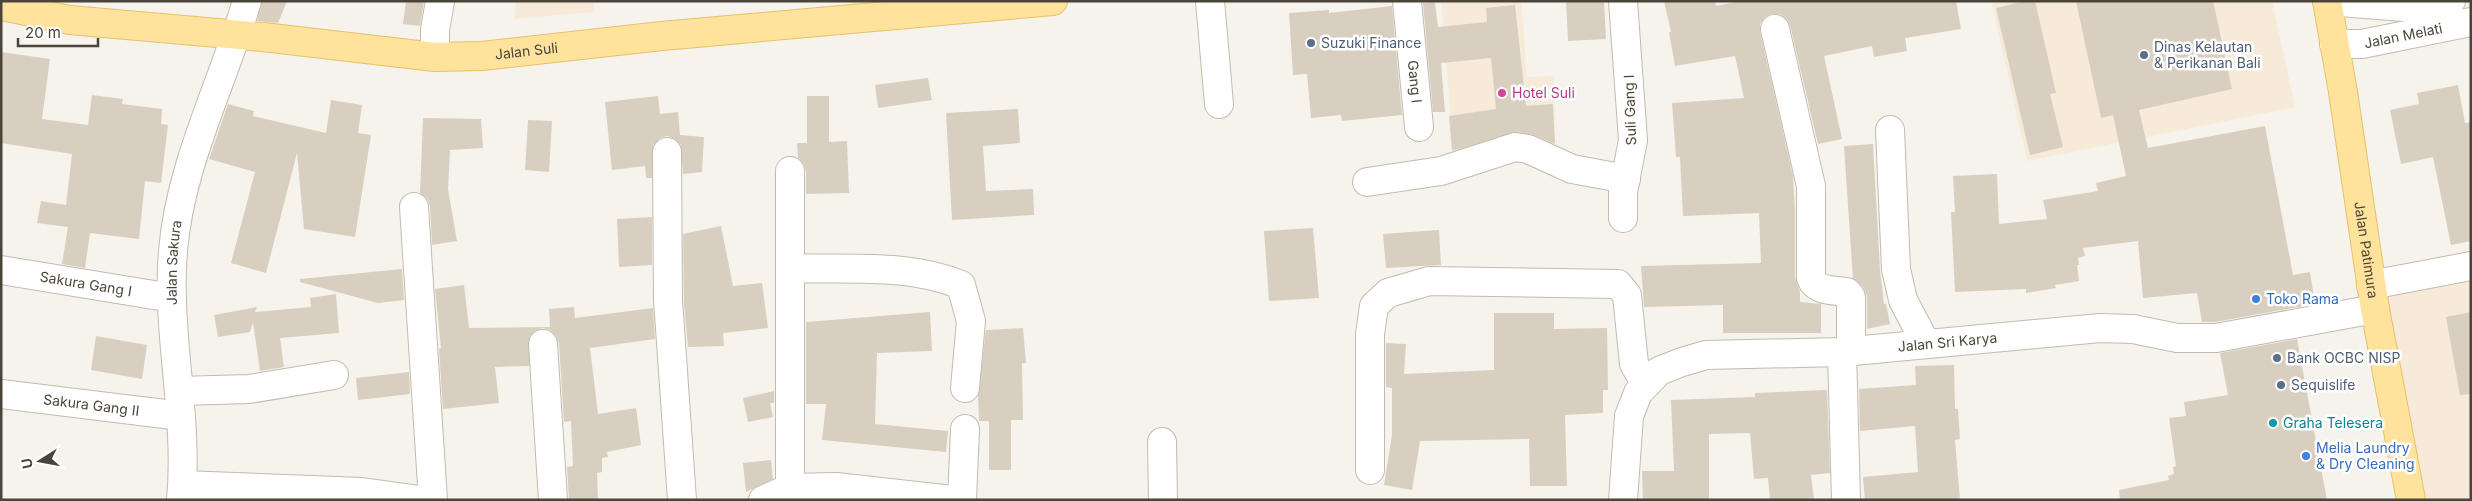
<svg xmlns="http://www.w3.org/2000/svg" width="2472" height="501" font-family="Inter,sans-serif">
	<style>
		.commercial { fill: #f7ead8 }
		.building { fill: #d8cfc1 }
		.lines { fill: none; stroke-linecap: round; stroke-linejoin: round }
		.minor-casing { stroke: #c2bbae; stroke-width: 30 }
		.major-casing { stroke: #e6c16a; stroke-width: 30 }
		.minor { stroke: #fff; stroke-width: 28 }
		.major { stroke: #ffe39c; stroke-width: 28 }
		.service-dot { fill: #5c6f8a; stroke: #fff; stroke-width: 2 }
		.hotel-dot { fill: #d1479c; stroke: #fff; stroke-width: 2 }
		.shop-dot { fill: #3f7fe0; stroke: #fff; stroke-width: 2 }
		.culture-dot { fill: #0f9aa8; stroke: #fff; stroke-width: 2 }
		.labels { text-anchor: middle; stroke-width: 5; stroke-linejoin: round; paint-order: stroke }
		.street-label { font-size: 14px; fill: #4b4439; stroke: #fff }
		.service-label { font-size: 14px; fill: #4e5e75; stroke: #fff; text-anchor: start }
		.hotel-label { font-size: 14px; fill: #b23c85; stroke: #fff; text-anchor: start }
		.shop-label { font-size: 14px; fill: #366cbe; stroke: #fff; text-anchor: start }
		.culture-label { font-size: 14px; fill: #0d838f; stroke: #fff; text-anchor: start }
	</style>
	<rect width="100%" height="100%" fill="#f6f3ec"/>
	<g class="commercial">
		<polygon points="516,1 594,1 594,12 514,19"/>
		<polygon points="1441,1 1521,1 1527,77 1554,76 1555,158 1454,153"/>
		<polygon points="2000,1 2272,1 2295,107 2027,161 1992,3"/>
		<polygon points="2471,277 2471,500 2424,500 2382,296"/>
	</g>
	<g class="building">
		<polygon points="262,1 287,1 278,23 257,21"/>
		<polygon points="406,1 424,1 420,26 403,24"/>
		<polygon points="1566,1 1604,1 1606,39 1568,41"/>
		<polygon points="1664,1 1715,1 1716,6 1740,1 1956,1 1961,29 1905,38 1907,51 1874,57 1872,46 1824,56 1842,139 1818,144 1790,25 1787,19 1780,14 1772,14 1765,17 1760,24 1760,32 1793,176 1795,210 1795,278 1800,291 1800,302 1821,304 1821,333 1723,333 1723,305 1644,307 1641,266 1761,263 1759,213 1683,216 1680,157 1676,157 1672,103 1744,98 1735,56 1675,66 1669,32 1671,32"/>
		<polygon points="2025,1 2035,1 2056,93 2050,94 2063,147 2030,155 1996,8"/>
		<polygon points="2076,1 2213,1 2232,89 2139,110 2148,148 2265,126 2293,275 2310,272 2315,304 2215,322 2202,322 2197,293 2143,298 2138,241 2083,248 2085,256 2078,258 2079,265 2077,265 2079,281 2055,285 2056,288 2026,293 2026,289 1955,292 1951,212 1955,212 1953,176 1997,174 1999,224 2047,219 2043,200 2098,191 2096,183 2126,176 2113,115 2101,118"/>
		<polygon points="1435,2 1438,27 1487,22 1486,8 1515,5 1526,106 1553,104 1555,144 1534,135 1517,132 1452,151 1449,116 1496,109 1491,58 1441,63 1445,112 1433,112 1423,3"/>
		<polygon points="1392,6 1402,115 1342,121 1341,115 1311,118 1307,74 1293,75 1289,13 1329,10 1329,13"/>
		<polygon points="1,52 50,59 42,119 88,125 92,95 123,99 122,104 162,109 161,124 168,125 161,183 145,181 139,239 90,233 85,268 62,264 68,227 37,223 41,201 66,205 72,154 1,143"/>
		<polygon points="928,78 932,100 878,108 875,85"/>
		<polygon points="2458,85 2465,123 2471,122 2471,241 2451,245 2433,157 2401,164 2390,110 2419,104 2417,93"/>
		<polygon points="658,96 660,114 678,112 680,135 704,137 702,172 683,174 681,145 675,139 667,136 660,138 653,145 652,178 646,178 645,166 612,170 605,102"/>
		<polygon points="807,96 829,96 829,142 847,141 849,193 806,194 806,171 803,163 798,158 797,143 807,143"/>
		<polygon points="331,100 362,105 358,133 371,135 355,237 304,229 297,153 266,273 231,263 255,172 209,159 228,104 254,111 253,116 326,133"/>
		<polygon points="1018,109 1020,143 983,146 986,191 1033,189 1034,215 952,220 946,113"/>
		<polygon points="423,118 481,119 483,148 450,150 448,189 457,241 432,245 430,206 427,198 420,193"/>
		<polygon points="528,120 552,121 549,172 525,170"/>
		<polygon points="1873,144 1880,270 1884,304 1886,304 1890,324 1867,329 1867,296 1863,287 1853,279 1844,146"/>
		<polygon points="652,217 652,265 619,267 617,219"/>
		<polygon points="721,226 733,286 762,283 768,328 723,333 724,346 688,347 684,304 683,234"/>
		<polygon points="1313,228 1319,298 1269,301 1264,231"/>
		<polygon points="1439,230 1441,265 1386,268 1383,234"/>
		<polygon points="402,269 404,300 378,303 300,282 300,279"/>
		<polygon points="464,285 469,328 550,327 549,309 574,307 575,318 653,308 655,339 590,348 598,414 636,408 641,445 607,452 608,457 602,458 602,472 597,473 598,500 569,500 567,467 573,466 571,421 564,422 559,343 556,336 550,330 542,328 535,331 529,337 529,366 495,367 499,403 443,409 439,349 441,348 435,289"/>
		<polygon points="336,294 339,333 280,338 284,367 260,371 253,322 250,332 218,337 214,315 257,307 255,312 311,307 310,298"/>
		<polygon points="930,312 932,351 877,353 875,424 948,431 946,452 822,440 826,404 806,404 806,322"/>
		<polygon points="2471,312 2471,394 2460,395 2446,317"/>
		<polygon points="1494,313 1554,313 1554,329 1607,328 1608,390 1603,390 1603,413 1565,415 1567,486 1530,486 1529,439 1420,441 1412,490 1384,485 1392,435 1392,388 1386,387 1386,343 1406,344 1404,374 1494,370"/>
		<polygon points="1023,328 1026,363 1022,363 1023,420 1011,420 1011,470 989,470 989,421 979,421 978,395 986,330"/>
		<polygon points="96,336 147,345 142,379 91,370"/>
		<polygon points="2297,339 2327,500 2120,500 2119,490 2169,480 2168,476 2174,474 2173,467 2176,466 2169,418 2186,416 2184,402 2228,395 2220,353"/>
		<polygon points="1954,365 1955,409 1958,409 1960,439 1955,440 1960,500 1865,500 1863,477 1918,472 1915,426 1860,431 1859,389 1916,385 1915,366"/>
		<polygon points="409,372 410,394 358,400 356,378"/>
		<polygon points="1827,390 1830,473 1811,475 1814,500 1770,500 1768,478 1754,479 1750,433 1709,434 1709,500 1643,500 1642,471 1674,471 1671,400 1755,397 1755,393"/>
		<polygon points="774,391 774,403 770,403 773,417 748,422 743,398"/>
		<polygon points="771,460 773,479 746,492 743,463"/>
	</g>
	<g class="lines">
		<defs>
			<g id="minor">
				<polyline points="1210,1 1219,104"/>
				<path id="s1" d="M1407 1 1419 127"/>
				<polyline points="2327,1 2417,8 2451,1"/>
				<path d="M1775 29 1811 186V278C1816 292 1834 290 1847 292L1851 297V352"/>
				<path id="s2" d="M2334 44H2362L2471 22"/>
				<polyline points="435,57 435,30 440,1"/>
				<polyline points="1890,130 1896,269 1903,300 1926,344"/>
				<polyline points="667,152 668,300 682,500"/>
				<polyline points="1367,182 1441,171 1515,147 1528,149 1572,169 1626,179"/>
				<polyline points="414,207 433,500"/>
				<polyline points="1623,218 1623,192 1633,140 1623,1"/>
				<path d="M791 268C846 270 909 263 961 285L971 321 965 388"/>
				<path id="s3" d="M1 270 172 298"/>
				<polyline points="2371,285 2471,266"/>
				<polyline points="543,344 553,500"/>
				<polyline points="1842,352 1846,500"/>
				<polyline points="179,391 249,389 334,375"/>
				<path id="s4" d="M1 394 181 416"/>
				<polyline points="1162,442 1163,500"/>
				<polyline points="1370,470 1370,334 1374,306 1388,293 1429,281 1618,284 1627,295 1634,364 1646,384"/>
				<polyline points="183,485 362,492 420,500"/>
				<polyline points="790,488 790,171"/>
				<path id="s5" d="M181 500C189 417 166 334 173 251 180 164 223 83 247 1"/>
				<polyline points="763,500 790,488 836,487 952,500"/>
				<polyline points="962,500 965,429"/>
				<path id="s6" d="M1623 500 1629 416 1638 393 1659 371 1682 362 1706 355 1842 352 2100 328 2133 329 2177 338H2216L2375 309"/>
			</g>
			<g id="major">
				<path id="s7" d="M2327 1 2343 92 2375 309 2411 500"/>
				<path id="s8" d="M1 6 70 20 263 37 435 57 482 56 662 36 1053 1"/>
			</g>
		</defs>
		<use href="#minor" class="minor-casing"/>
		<use href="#major" class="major-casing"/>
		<use href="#minor" class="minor"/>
		<use href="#major" class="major"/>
	</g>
	<g class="service-dot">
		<circle cx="1311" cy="43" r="5"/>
		<circle cx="2144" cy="55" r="5"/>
		<circle cx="2277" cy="358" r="5"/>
		<circle cx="2281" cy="385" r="5"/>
	</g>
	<circle class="hotel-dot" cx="1502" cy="93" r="5"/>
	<g class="shop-dot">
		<circle cx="2256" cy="299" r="5"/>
		<circle cx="2306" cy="456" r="5"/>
	</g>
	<circle class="culture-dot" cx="2273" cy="423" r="5"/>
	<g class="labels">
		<g class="street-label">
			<text dy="5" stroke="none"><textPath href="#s2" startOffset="70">Jalan Melati</textPath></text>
			<text dy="5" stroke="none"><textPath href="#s8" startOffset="529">Jalan Suli</textPath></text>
			<text dy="5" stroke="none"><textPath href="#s1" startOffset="81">Gang I</textPath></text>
			<text transform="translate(1630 110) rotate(-92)" y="5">Suli Gang I</text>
			<text dy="5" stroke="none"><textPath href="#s7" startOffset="252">Jalan Patimura</textPath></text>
			<text dy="5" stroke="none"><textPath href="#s5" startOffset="238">Jalan Sakura</textPath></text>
			<text dy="5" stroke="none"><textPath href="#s3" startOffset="86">Sakura Gang I</textPath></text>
			<text dy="5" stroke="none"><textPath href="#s6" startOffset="431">Jalan Sri Karya</textPath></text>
			<text dy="5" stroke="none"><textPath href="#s4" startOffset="91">Sakura Gang II</textPath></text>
		</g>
		<g class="service-label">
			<text x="1321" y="48">Suzuki Finance</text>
			<text x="2154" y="52">Dinas Kelautan<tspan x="2154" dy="16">&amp; Perikanan Bali</tspan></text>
			<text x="2287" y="363">Bank OCBC NISP</text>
			<text x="2291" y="390">Sequislife</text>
		</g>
		<g class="hotel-label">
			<text x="1512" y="98">Hotel Suli</text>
		</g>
		<g class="shop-label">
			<text x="2266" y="304">Toko Rama</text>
			<text x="2316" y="453">Melia Laundry<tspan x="2316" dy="16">&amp; Dry Cleaning</tspan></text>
		</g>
		<g class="culture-label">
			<text x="2283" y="428">Graha Telesera</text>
		</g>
	</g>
	<rect width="2472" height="501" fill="none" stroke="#4b4439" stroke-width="5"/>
	<g transform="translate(40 461) rotate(259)" stroke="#ffffff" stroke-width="4" paint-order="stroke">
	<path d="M0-4L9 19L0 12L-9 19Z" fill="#4b4439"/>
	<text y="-8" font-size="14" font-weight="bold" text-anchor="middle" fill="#4b4439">U</text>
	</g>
	<path d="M18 38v8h80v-8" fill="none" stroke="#4b4439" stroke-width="2.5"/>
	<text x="25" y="38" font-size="15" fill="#4b4439" stroke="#ffffff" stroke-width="4" paint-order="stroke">20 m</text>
</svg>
